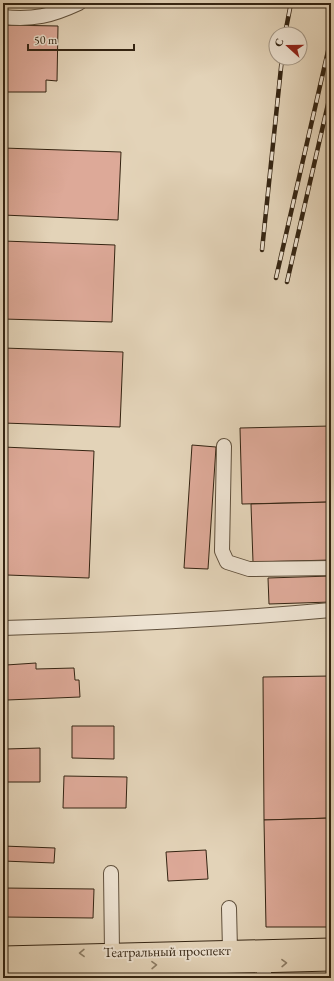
<svg xmlns="http://www.w3.org/2000/svg" width="334" height="981" font-family="'EB Garamond',serif">
	<style>
		.building { fill: #dda998; stroke: #342412 }
		.lines { fill: none; stroke-linecap: round; stroke-linejoin: round }
		.minor-casing { stroke: #60503c; stroke-width: 16 }
		.major-casing { stroke: #342412; stroke-width: 19 }
		.minor { stroke: #ede2d1; stroke-width: 14 }
		.major { stroke: #e3d3b8; stroke-width: 17 }
		.rail-casing { stroke: #342412; stroke-width: 4.5 }
		.rail { stroke: #ede2d1; stroke-width: 3; stroke-dasharray: 9; stroke-linecap: butt }
		.oneway { stroke: #8c7c65 }
		.labels { text-anchor: middle; stroke-width: 4; stroke-linejoin: round; paint-order: stroke }
		.street-label { font-size: 14px; fill: #342412; stroke: #ede2d1 }
	</style>
	<rect width="100%" height="100%" fill="#e3d3b8"/>
	<filter id="stains"><feTurbulence type="fractalNoise" baseFrequency=".005" numOctaves="4"/><feColorMatrix values="0 0 0 0 .2 0 0 0 0 .09 0 0 0 0 .02 0 0 0 .5 -.17"/></filter>
	<radialGradient id="worn" r=".72"><stop offset=".6" stop-color="#630" stop-opacity="0"/><stop offset="1" stop-color="#630" stop-opacity=".3"/></radialGradient>
	<g class="building">
		<polygon points="3,25 58,26 57,81 46,80 46,92 3,92"/>
		<polygon points="3,148 121,152 118,220 3,215"/>
		<polygon points="3,241 115,245 112,322 3,319"/>
		<polygon points="3,348 123,352 120,427 3,423"/>
		<polygon points="331,426 331,502 242,504 240,428"/>
		<polygon points="192,445 216,447 208,569 184,568"/>
		<polygon points="3,447 94,451 89,578 7,575 6,589 3,589"/>
		<polygon points="331,502 331,560 253,562 251,504"/>
		<polygon points="331,576 331,602 269,604 268,578"/>
		<polygon points="36,663 36,669 74,668 75,680 79,680 80,697 7,700 6,665"/>
		<polygon points="331,676 331,818 264,820 263,677"/>
		<polygon points="72,726 114,726 114,759 72,758"/>
		<polygon points="40,748 40,782 7,782 6,749"/>
		<polygon points="64,776 127,777 126,808 63,808"/>
		<polygon points="331,818 331,927 266,927 264,820"/>
		<polygon points="3,846 55,848 54,863 3,861"/>
		<polygon points="206,850 208,879 168,881 166,852"/>
		<polygon points="3,888 94,889 93,918 3,917"/>
	</g>
	<g class="lines">
		<defs>
			<g id="minor">
				<path d="M3 17C34 20 51 16 79 3"/>
				<polyline points="224,446 222,551 227,562 249,569 331,568"/>
				<path d="M3 628C113 625 222 620 331 610"/>
				<polyline points="111,873 112,952"/>
				<polyline points="229,908 230,950"/>
				<polyline points="264,963 264,978"/>
			</g>
			<g id="major">
				<polyline points="3,955 331,947"/>
				<polyline points="3,970 331,962"/>
			</g>
		</defs>
		<use href="#minor" class="minor-casing"/>
		<use href="#major" class="major-casing"/>
		<use href="#minor" class="minor"/>
		<use href="#major" class="major"/>
		<defs>
			<g id="rail">
				<polyline points="285,34 291,3"/>
				<polyline points="262,250 282,58"/>
				<polyline points="276,278 331,38"/>
				<polyline points="287,282 331,91"/>
			</g>
		</defs>
		<use href="#rail" class="rail-casing"/>
		<use href="#rail" class="rail"/>
	</g>
	<defs><path id="oneway-chevron" d="M-2-3.5L2.5 0L-2 3.5" fill="none" stroke-width="1.6" stroke-linecap="round" stroke-linejoin="round"/></defs>
	<g class="oneway">
		<use href="#oneway-chevron" transform="translate(82 953) rotate(179)"/>
		<use href="#oneway-chevron" transform="translate(284 963) rotate(-1)"/>
		<use href="#oneway-chevron" transform="translate(154 965) rotate(-1)"/>
	</g>
	<g class="labels">
		<g class="street-label">
			<text transform="translate(167 951) rotate(-1)" y="5">Театральный проспект</text>
		</g>
	</g>
	<rect width="334" height="981" fill="none" stroke="#e3d3b8" stroke-width="16"/>
	<rect x="4" y="4" width="326" height="973" fill="none" stroke="#342412" stroke-width="2"/>
	<rect x="8" y="8" width="318" height="965" fill="none" stroke="#342412"/>
	<g transform="translate(288 46) rotate(291)"><circle r="19" fill="#ede2d1" stroke="#a39685"/>
	<path d="M0-3L7 15L0 10L-7 15Z" fill="#8f2418"/>
	<text y="-6" font-size="11" font-weight="bold" text-anchor="middle" fill="#342412">С</text>
	</g>
	<path d="M28 44v6h106v-6" fill="none" stroke="#342412" stroke-width="2"/>
	<text x="34" y="44" font-size="12" fill="#342412" stroke="#ede2d1" stroke-width="3" paint-order="stroke">50 m</text>
	<rect width="100%" height="100%" filter="url(#stains)"/>
	<rect width="100%" height="100%" fill="url(#worn)"/>
</svg>
